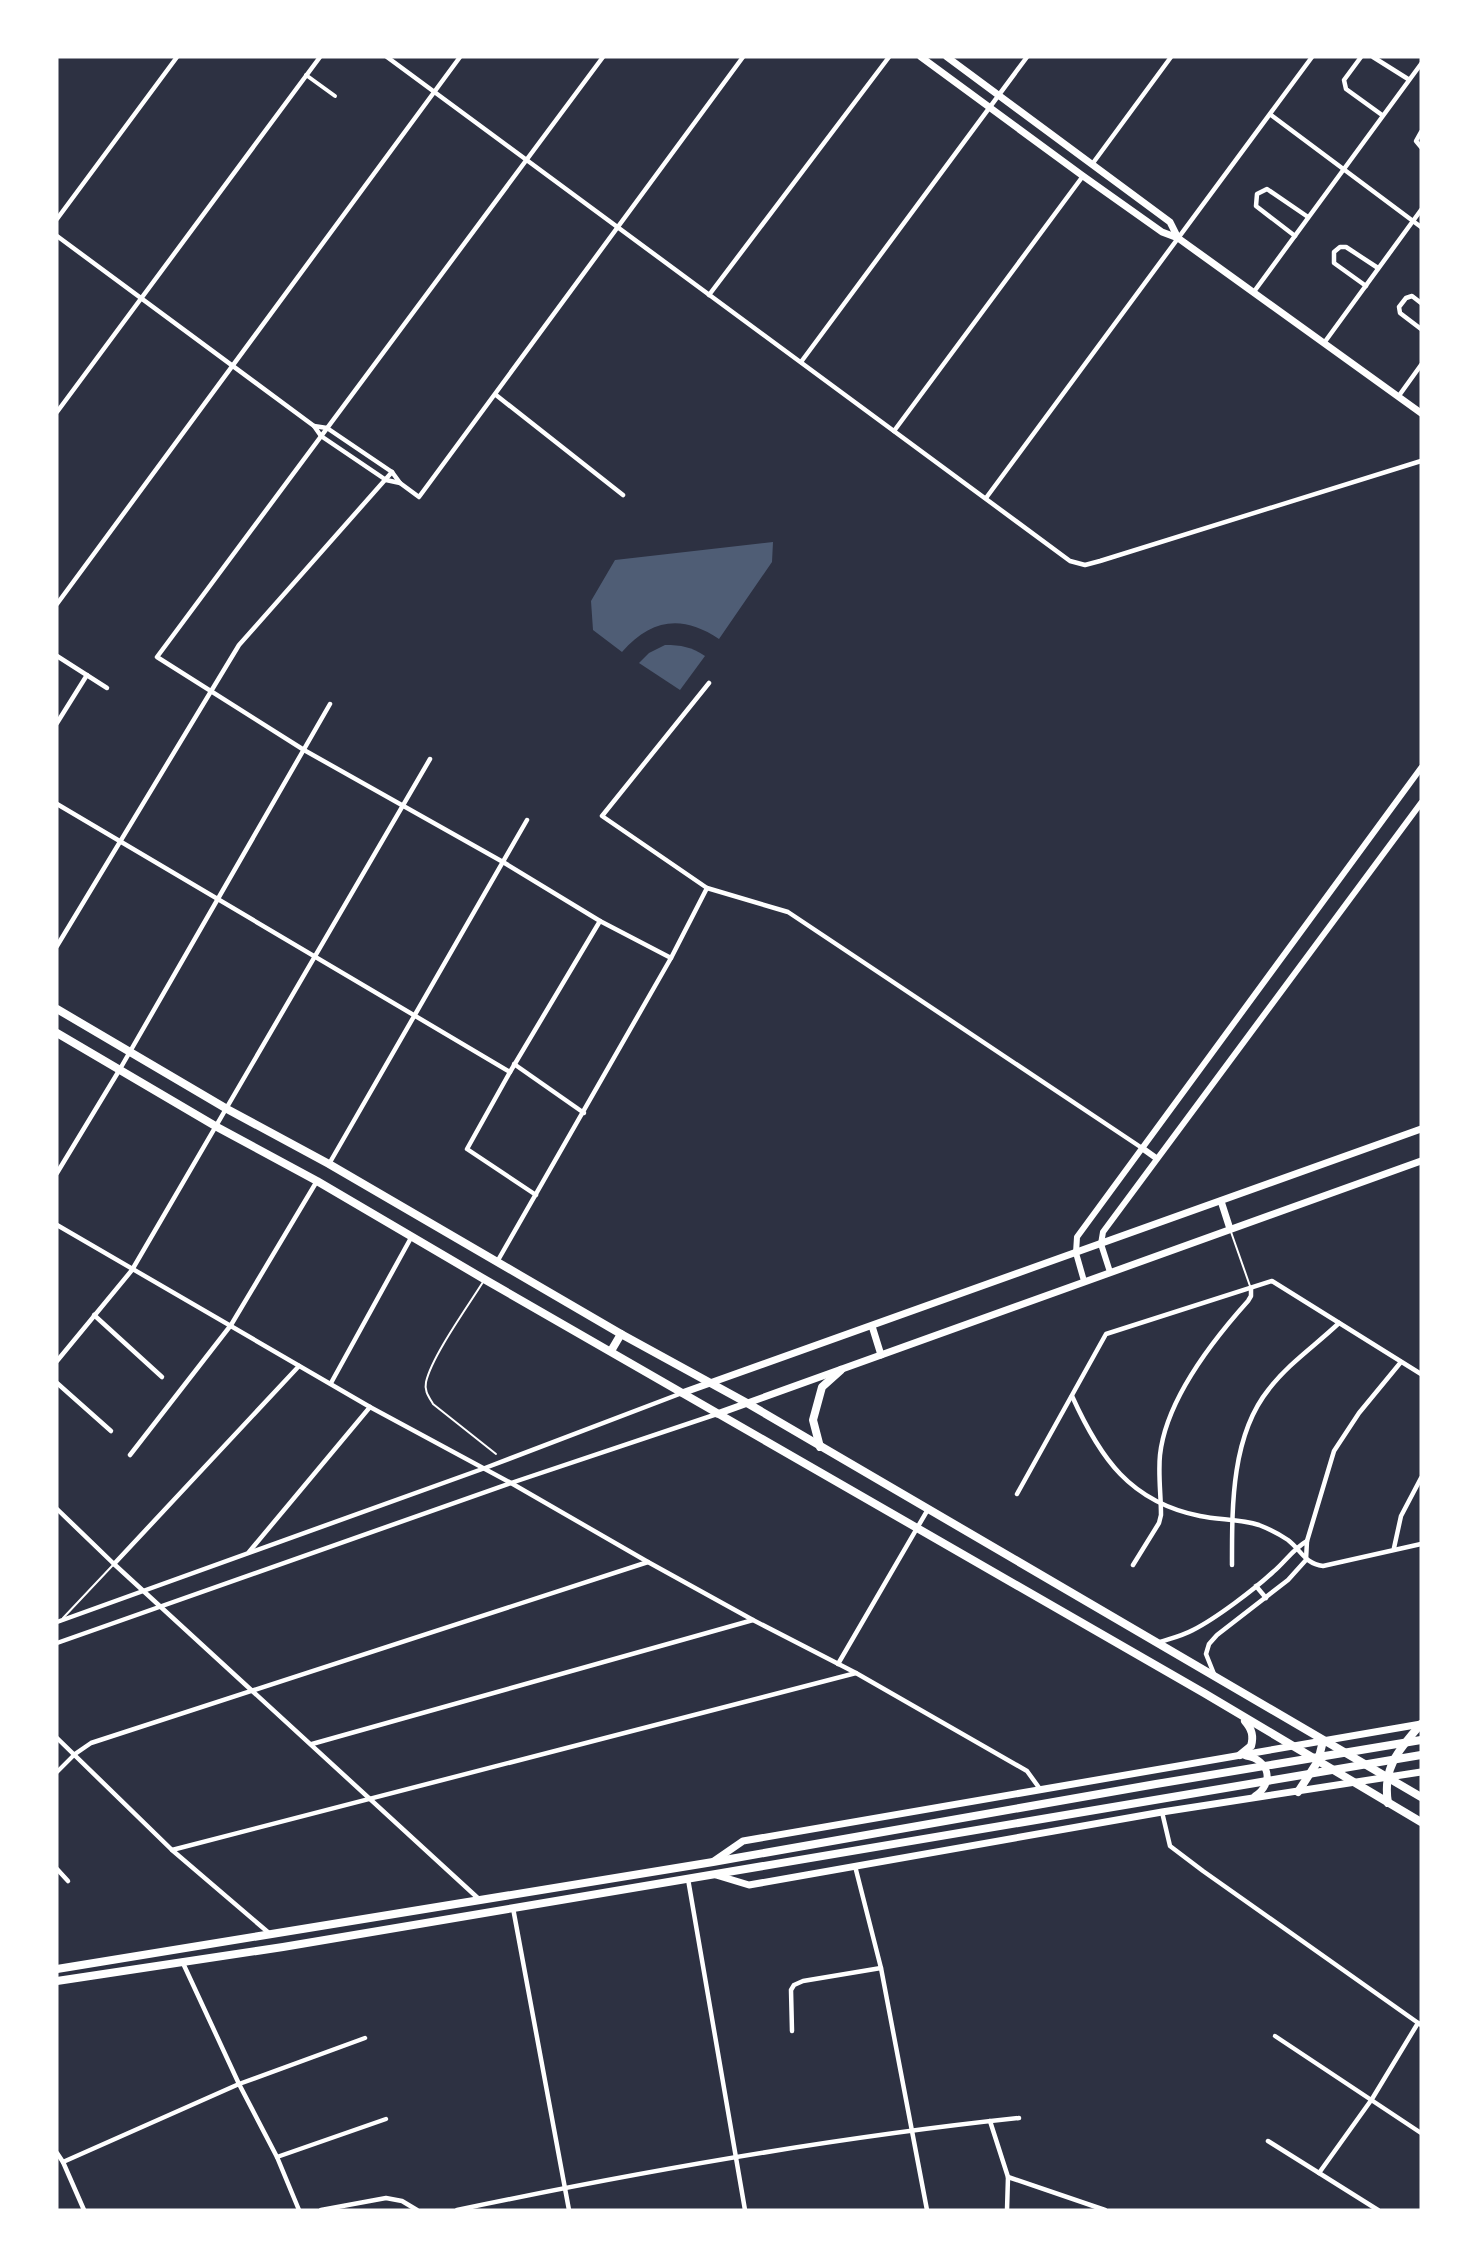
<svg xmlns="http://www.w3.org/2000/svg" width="1478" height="2267" font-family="'Noto Serif',serif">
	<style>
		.water { fill: #4f5d75 }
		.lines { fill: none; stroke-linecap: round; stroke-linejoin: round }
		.service { stroke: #fff; stroke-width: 2 }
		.pedestrian { stroke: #fff; stroke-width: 4 }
		.minor { stroke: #fff; stroke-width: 4.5 }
		.tertiary { stroke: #fff; stroke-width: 6 }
		.secondary { stroke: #fff; stroke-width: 7 }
		.primary { stroke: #fff; stroke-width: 8 }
		.trunk { stroke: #fff; stroke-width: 8 }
	</style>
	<rect width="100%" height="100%" fill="#2d3142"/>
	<g class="water">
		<path d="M773 542 772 562 719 639C682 614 651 619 622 652L593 630 591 601 615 560Z"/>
		<path d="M665 645C681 645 692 647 705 656L680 690 639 663 649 653Z"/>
	</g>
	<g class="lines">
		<g class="service">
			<polyline points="1231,1232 1250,1286"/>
			<path d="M483 1282C468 1306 432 1356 426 1382 424 1391 429 1397 433 1404L496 1454"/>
			<polyline points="63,1618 113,1565"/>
		</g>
		<g class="pedestrian">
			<polyline points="306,75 335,96"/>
			<polyline points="57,1772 75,1754"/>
		</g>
		<g class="minor">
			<polyline points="387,57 1070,561 1085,565 1100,561 1421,461"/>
			<polyline points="603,57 157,657 304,750 503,862 600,921 671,958"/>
			<polyline points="1361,57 1344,80 1346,89 1382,115"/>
			<polyline points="1373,57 1408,79"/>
			<polyline points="1271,115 1421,227"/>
			<polyline points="1421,132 1416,141 1421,147"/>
			<polyline points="1093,163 1171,57"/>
			<polyline points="57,219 177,57"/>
			<polyline points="57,236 314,426 321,436 386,480 400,483"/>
			<polyline points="1295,236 1256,206 1257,194 1267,189 1308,217"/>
			<polyline points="1366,286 1334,263 1334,252 1340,247 1346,247 1378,268"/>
			<polyline points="1253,293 1421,64"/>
			<polyline points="709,295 889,57"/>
			<polyline points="1421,303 1412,296 1406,298 1399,307 1400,313 1421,329"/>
			<polyline points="1324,343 1421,210"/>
			<polyline points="801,362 1027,57"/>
			<polyline points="496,395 623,495"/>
			<polyline points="1398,397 1421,365"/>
			<polyline points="57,412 320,57"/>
			<polyline points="314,426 327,428 392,472 400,483 419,497 743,57"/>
			<polyline points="894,431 1083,176"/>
			<polyline points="986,498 1312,57"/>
			<polyline points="57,604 460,57"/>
			<polyline points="57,656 107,688"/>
			<polyline points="709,683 602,816 707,888 788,912 1142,1148"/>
			<polyline points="57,723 87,675"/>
			<polyline points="57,804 510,1072"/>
			<polyline points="57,946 239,645 392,472"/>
			<polyline points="514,1064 584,1113"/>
			<polyline points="329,1164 527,820"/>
			<polyline points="57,1173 120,1069 330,704"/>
			<polyline points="536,1195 467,1149 510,1072 600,921"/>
			<polyline points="57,1225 370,1407 511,1483 648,1562 753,1620 856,1673 1027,1771 1040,1789"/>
			<polyline points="497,1262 671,958 707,888"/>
			<polyline points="94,1315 162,1377"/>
			<polyline points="57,1361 132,1270 430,759"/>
			<polyline points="57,1383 111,1431"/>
			<polyline points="331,1383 412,1236"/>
			<path d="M1072 1396C1100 1458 1130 1502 1200 1516 1219 1520 1240 1519 1259 1525 1269 1529 1279 1534 1288 1540 1301 1550 1305 1564 1323 1566L1421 1544"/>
			<polyline points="130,1455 231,1325 317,1181"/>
			<polyline points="1017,1494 1106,1334 1272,1281 1421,1374"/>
			<polyline points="57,1509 114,1564 480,1900"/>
			<polyline points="1307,1541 1334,1451 1359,1413 1401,1362"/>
			<polyline points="1394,1548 1401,1516 1421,1478"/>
			<polyline points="249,1552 370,1407"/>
			<polyline points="114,1564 299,1366"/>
			<path d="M1133 1565 1159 1523 1161 1515C1161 1495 1158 1474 1160 1455 1166 1400 1213 1340 1248 1301L1251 1296V1288"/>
			<path d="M1232 1565C1232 1507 1231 1436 1269 1389 1289 1363 1316 1345 1339 1323"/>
			<polyline points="1256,1586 1266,1598"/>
			<polyline points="57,1622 485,1468 682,1393"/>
			<polyline points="57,1643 511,1483 717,1414"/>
			<path d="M1157 1643C1169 1639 1182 1636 1193 1630 1215 1619 1255 1589 1273 1572 1285 1562 1293 1549 1307 1541L1306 1560 1288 1580 1217 1635 1209 1644 1206 1654 1214 1674"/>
			<polyline points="838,1664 927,1511"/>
			<polyline points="57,1738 172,1850 269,1933"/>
			<polyline points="312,1744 753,1620"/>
			<polyline points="75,1754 91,1743 648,1562"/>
			<polyline points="1162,1812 1170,1846 1203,1871 1421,2025"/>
			<polyline points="172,1850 856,1673"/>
			<polyline points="855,1866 881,1968 927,2210"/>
			<polyline points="57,1869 68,1881"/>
			<polyline points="688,1879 745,2210"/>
			<polyline points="513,1908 569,2210"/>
			<polyline points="182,1961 239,2084 277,2157 299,2210"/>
			<polyline points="792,2031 791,1990 794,1985 803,1981 881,1968"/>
			<polyline points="1275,2036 1421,2133"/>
			<polyline points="990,2121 1008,2177 1007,2210"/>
			<polyline points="1268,2141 1378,2210"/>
			<polyline points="57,2153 63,2162 84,2210"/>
			<polyline points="277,2157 386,2119"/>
			<polyline points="63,2162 239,2084 365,2038"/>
			<polyline points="1319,2173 1372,2099 1418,2023"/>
			<polyline points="1008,2177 1105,2210"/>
			<polyline points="321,2210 386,2198 402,2201 417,2210"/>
			<path d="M457 2210C643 2171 830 2138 1019 2118"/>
		</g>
		<g class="tertiary">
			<polyline points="1142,1148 1156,1158"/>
			<polyline points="1110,1272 1101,1244 1103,1232 1421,803"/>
			<polyline points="1084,1281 1076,1253 1077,1237 1421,768"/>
		</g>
		<g class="secondary">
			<polyline points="921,57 1083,176 1162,232 1178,238 1421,413"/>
			<polyline points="947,57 1170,222 1178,238"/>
			<polyline points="1221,1201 1230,1229"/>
			<polyline points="872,1326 881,1355"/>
			<polyline points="682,1393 1421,1129"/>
			<polyline points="717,1414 1421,1161"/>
			<path d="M1246 1756C1269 1759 1275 1783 1255 1796"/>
			<polyline points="714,1861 743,1841 1421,1724"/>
			<polyline points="716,1875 749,1885 1162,1812 1421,1772"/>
		</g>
		<g class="primary">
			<polyline points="57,1009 227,1109 329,1164 621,1334 747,1403 1421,1797"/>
			<polyline points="57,1033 217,1127 317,1181 484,1279 1204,1693 1421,1822"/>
			<polyline points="611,1351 621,1334"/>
			<polyline points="820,1447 813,1420 822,1387 841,1370"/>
			<path d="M1240 1755 1251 1746C1254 1736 1252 1729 1245 1721"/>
			<polyline points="1298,1792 1318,1761 1323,1741"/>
			<path d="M1388 1803C1382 1768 1399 1749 1421 1724"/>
		</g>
		<g class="trunk">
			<polyline points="57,1969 713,1862 1156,1784 1421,1740"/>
			<polyline points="57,1981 283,1947 1421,1755"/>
		</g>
	</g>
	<rect width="1478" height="2267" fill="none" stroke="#ffffff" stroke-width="117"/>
</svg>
